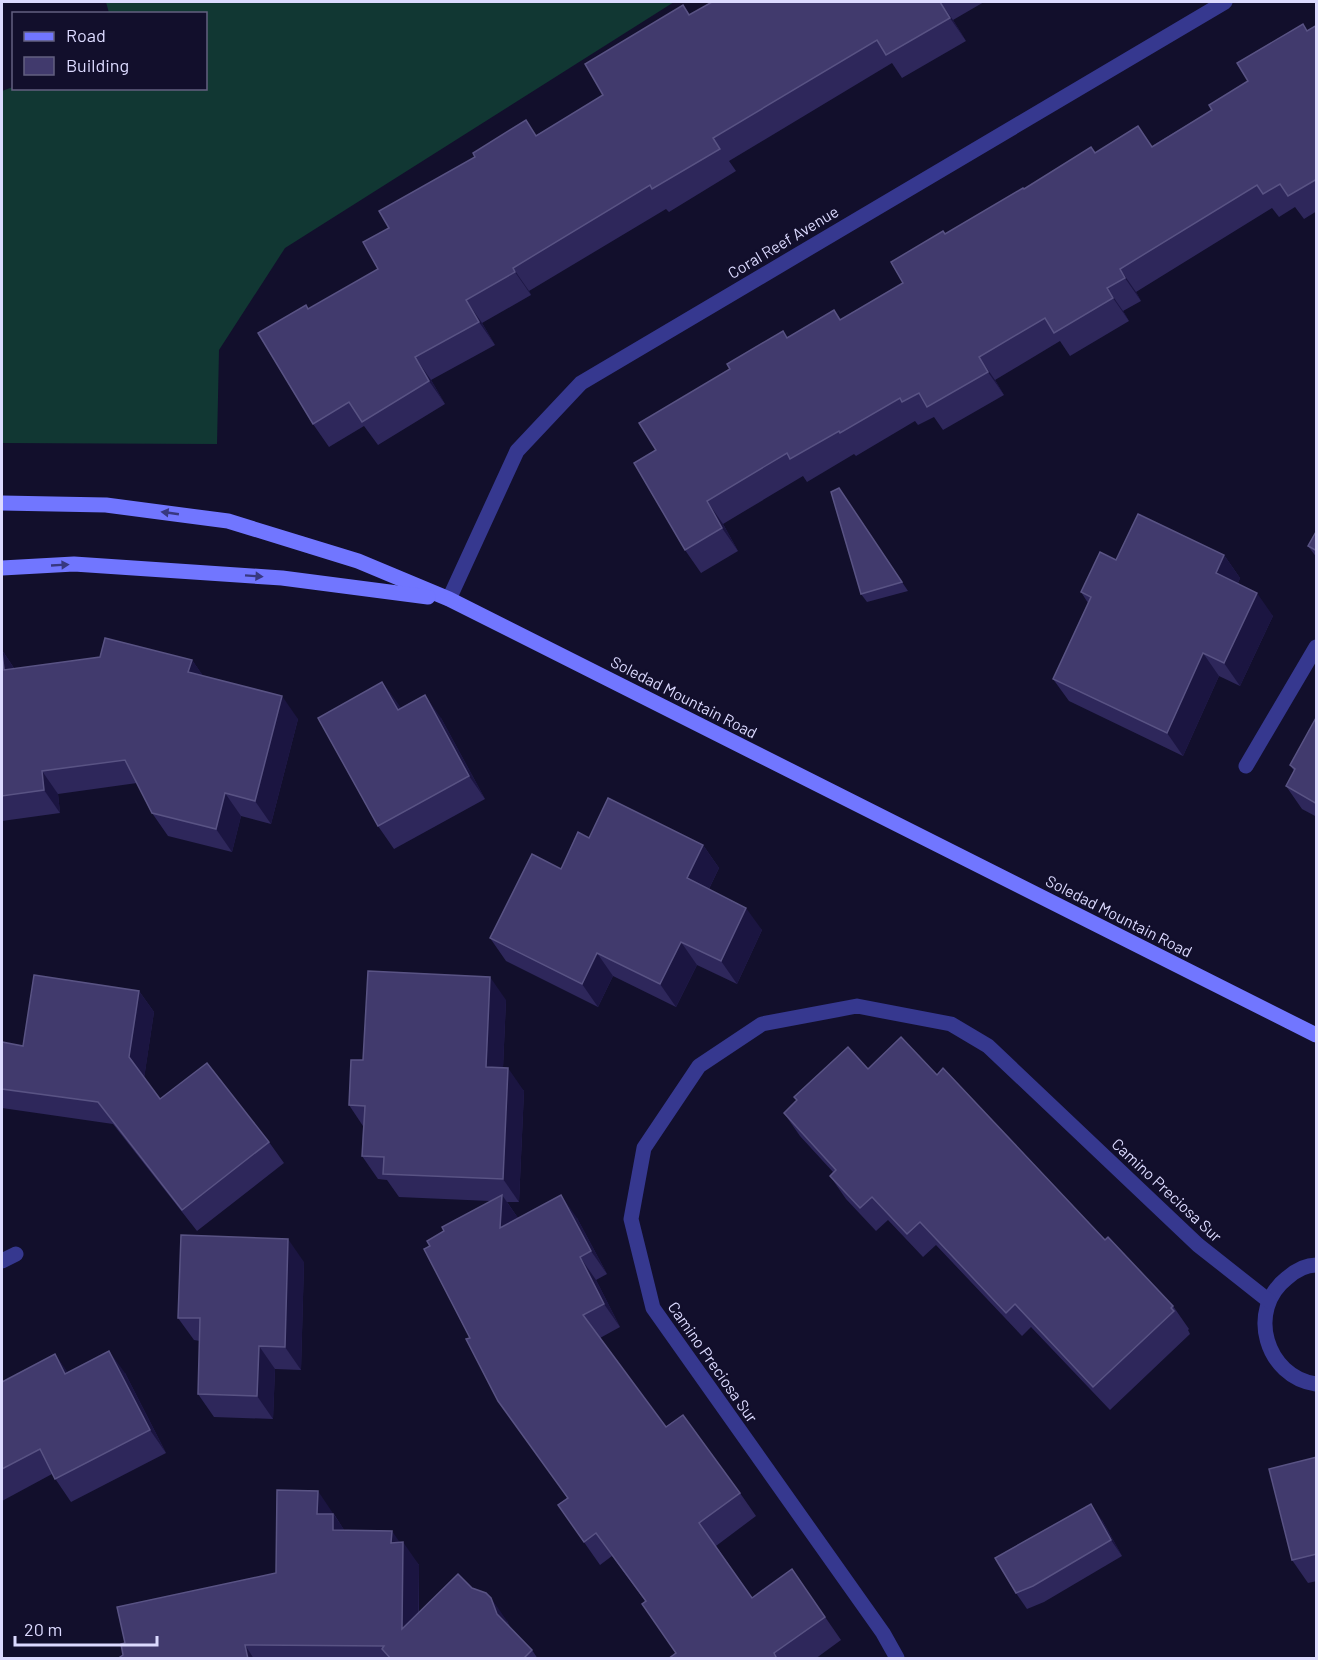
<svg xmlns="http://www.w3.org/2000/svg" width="1318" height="1660" font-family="Barlow,sans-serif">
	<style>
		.grass { fill: #113733 }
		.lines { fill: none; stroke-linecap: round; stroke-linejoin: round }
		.minor { stroke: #36388f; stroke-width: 15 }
		.secondary { stroke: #7176ff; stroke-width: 15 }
		.wall { fill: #2e275b }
		.shaded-wall { fill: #1b1541 }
		.building { fill: #413a6d; stroke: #595384; stroke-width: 1.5 }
		.oneway { fill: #383880 }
		.labels { text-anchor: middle; stroke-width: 4.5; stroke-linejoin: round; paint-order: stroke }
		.street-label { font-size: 16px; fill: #dcdaff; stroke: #120f2c }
	</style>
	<rect width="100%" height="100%" fill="#120f2c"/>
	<polygon class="grass" points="106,2 674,2 285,248 219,350 217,444 2,443 2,91 13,87 14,88 206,88 206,14 109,13"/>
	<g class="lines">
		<g class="minor">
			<polyline points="449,599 517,451 581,383 1225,2"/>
			<polyline points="1246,766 1316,647"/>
			<polyline points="2,1261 16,1254"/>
			<path d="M1316 1265C1306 1265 1295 1271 1287 1278 1246 1310 1266 1377 1316 1384"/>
			<polyline points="897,1658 883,1633 653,1308 631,1219 644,1148 699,1066 762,1024 857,1006 951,1024 988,1046 1198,1245 1269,1301"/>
		</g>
		<g class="secondary">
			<polyline points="2,503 106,505 228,521 358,561 449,599 1316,1035"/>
			<polyline points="2,568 74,564 282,578 428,597"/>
		</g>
	</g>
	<g class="wall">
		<polygon points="712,2 984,2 953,20 966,41 902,78 892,63 729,161 736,171 669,212 666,209 529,291 531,295 482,323 495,345 431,380 445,404 378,445 364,426 329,447 313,424 309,309 378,269 389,228 475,157 537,135 603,95 683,5 690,15"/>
		<polygon points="1317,25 1317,211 1304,219 1295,207 1279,217 1272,208 1136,292 1141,301 1123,311 1129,321 1070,356 1060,341 995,380 1004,395 943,430 934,417 918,425 915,421 856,456 854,454 807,482 803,476 723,524 738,551 701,573 685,550 656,450 788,337 834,310 841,320 903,283 945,234 1024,189 1095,153 1152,146 1212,110 1248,81 1308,30"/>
		<polygon points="839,488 908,591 867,602 861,594"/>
		<polygon points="1317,530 1317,558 1308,546"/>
		<polygon points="1224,555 1240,578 1238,583 1273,616 1240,686 1219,676 1183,756 1069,701 1053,679 1088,603 1081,592 1116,560"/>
		<polygon points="2,650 14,668 192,660 203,676 298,719 271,824 241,816 232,852 168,836 152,813 137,783 58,794 60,813 2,821"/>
		<polygon points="382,682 401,709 441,718 485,799 394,849 378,826"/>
		<polygon points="1317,716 1317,817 1302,809 1286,786 1294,771 1290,765"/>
		<polygon points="589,838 703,845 719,868 709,889 762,930 737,984 697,965 676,1007 613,976 598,1007 506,961 490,938 561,869"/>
		<polygon points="139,991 154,1012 144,1078 160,1099 269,1142 284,1163 197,1231 113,1124 2,1108 2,1042 23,1046"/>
		<polygon points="506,1000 503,1068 524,1091 519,1202 507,1202 518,1218 577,1218 607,1274 596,1280 620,1327 600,1338 666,1427 740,1493 756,1516 716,1546 752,1598 792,1569 841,1640 815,1659 668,1659 676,1653 645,1601 612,1556 600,1565 558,1505 567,1498 470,1338 430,1246 444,1231 490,1201 399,1197 387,1180 378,1179 362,1156 363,1126 349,1105 363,1060"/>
		<polygon points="868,1069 937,1075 1173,1306 1189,1329 1188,1330 1190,1334 1110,1410 1031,1327 1022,1336 936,1245 923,1257 888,1220 876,1231 846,1199 830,1176 833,1172 800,1136 784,1113 797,1101 794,1097"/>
		<polygon points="304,1262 301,1370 275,1369 273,1419 214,1417 198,1394 200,1341 194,1340 178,1318"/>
		<polygon points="68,1372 125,1373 166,1453 71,1502 52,1474 2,1501 2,1382"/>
		<polygon points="1317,1457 1317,1581 1308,1583 1292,1560"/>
		<polygon points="334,1514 344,1530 400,1542 419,1565 419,1613 507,1621 510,1627 532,1650 538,1659 117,1659 123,1655 125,1643 276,1573"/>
		<polygon points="1102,1520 1122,1556 1044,1602 1027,1609 1016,1593"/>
	</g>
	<g class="shaded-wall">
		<polygon points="940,2 953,20 966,41 950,18"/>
		<polygon points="513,268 529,291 531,295 515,272"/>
		<polygon points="1120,269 1136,292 1141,301 1125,278"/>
		<polygon points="1107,288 1123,311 1129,321 1113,298"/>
		<polygon points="466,300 482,323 495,345 479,322"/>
		<polygon points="415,357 431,380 445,404 429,381"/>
		<polygon points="979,357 995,380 1004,395 988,372"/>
		<polygon points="707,501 723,524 738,551 722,528"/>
		<polygon points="1224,555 1240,578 1232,596 1216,573"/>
		<polygon points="1257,593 1273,616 1240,686 1224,663"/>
		<polygon points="2,650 17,673 4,670"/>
		<polygon points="1203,653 1219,676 1183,756 1167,733"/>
		<polygon points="192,660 208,683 188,672"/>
		<polygon points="382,682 399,705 415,733 398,710"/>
		<polygon points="425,695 441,718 485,799 469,776"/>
		<polygon points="282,696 298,719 271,824 255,801"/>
		<polygon points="42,771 58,794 60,813 44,790"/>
		<polygon points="225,793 241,816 232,852 216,829"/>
		<polygon points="703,845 719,868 703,901 687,878"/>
		<polygon points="746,908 762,930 737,984 721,961"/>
		<polygon points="681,942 697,965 676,1007 660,984"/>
		<polygon points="597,953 613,976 598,1007 582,984"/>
		<polygon points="490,977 506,1000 502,1090 486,1067"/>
		<polygon points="139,991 154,1012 144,1079 129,1057"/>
		<polygon points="508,1068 524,1091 519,1202 503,1179"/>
		<polygon points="502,1195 518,1218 500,1228"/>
		<polygon points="561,1195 577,1218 607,1274 591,1251"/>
		<polygon points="288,1239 304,1262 301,1370 285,1347"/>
		<polygon points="580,1257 596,1280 620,1327 604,1304"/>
		<polygon points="259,1346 275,1369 273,1419 257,1396"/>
		<polygon points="109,1351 125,1373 166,1453 150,1430"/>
		<polygon points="55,1354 71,1377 65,1374"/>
		<polygon points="318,1491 349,1537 349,1553 317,1514"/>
		<polygon points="1091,1504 1102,1520 1122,1556 1111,1540"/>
		<polygon points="392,1531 403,1547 403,1542 419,1565 418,1651 402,1629 391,1543"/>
		<polygon points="491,1598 507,1621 513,1637 497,1614"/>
		<polygon points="245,1645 254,1659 248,1659"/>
	</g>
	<g class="building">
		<polygon points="712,2 940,2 950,18 886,55 877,40 713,138 720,149 652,189 650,185 513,268 515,272 466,300 479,322 415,357 429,381 362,422 349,402 313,424 258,333 306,305 308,309 378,269 363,242 389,228 379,211 475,157 473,153 526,120 536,136 603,95 585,64 683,5 689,15"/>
		<polygon points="1303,24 1307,31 1317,25 1317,179 1288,196 1280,184 1263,194 1257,185 1120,269 1125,278 1107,288 1113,298 1054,333 1045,318 979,357 988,372 927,407 919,393 902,402 900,398 840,433 839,431 790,459 787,453 707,501 722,528 685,550 634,463 656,450 639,423 730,369 727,364 783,331 787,338 834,310 840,320 903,283 891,262 943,231 945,234 1023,188 1024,189 1091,147 1095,153 1138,126 1152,147 1212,110 1209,105 1248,81 1237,63"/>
		<polygon points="839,488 902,582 861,594 831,492"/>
		<polygon points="1138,514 1224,555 1216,573 1257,593 1224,663 1203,653 1167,733 1053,679 1091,597 1081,592 1100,552 1116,560"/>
		<polygon points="1317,530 1317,551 1308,546"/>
		<polygon points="105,638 192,660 188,672 282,696 255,801 225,793 216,829 152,813 125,760 42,771 44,790 2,796 2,652 4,670 100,657"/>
		<polygon points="382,682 398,710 425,695 469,776 378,826 318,718"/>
		<polygon points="1317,716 1317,804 1286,786 1295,769 1290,765"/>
		<polygon points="608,798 703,845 687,878 746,908 721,961 681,942 660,984 597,953 582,984 490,938 532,854 561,869 578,832 589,838"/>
		<polygon points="368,971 490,977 486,1067 508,1068 503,1179 383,1174 384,1157 362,1156 365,1106 349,1105 351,1060 363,1060"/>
		<polygon points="34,975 139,991 129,1057 160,1099 207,1063 269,1142 182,1210 98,1102 2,1089 2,1042 23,1046"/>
		<polygon points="901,1037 937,1075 943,1068 1105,1240 1108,1237 1173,1306 1171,1308 1174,1311 1093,1387 1015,1304 1006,1313 920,1222 907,1234 872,1197 860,1208 830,1176 836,1170 784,1113 797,1100 794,1097 848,1047 868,1069"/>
		<polygon points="502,1195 500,1228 561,1195 591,1251 580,1257 604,1304 583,1315 666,1427 683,1415 740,1493 699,1523 752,1598 792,1569 825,1617 774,1653 777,1659 668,1659 676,1653 642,1604 646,1601 596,1533 584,1542 558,1505 568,1498 498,1401 466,1339 470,1338 424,1249 430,1246 427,1241 444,1231 442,1227"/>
		<polygon points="181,1235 288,1239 285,1347 259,1346 257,1396 198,1394 200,1318 178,1318"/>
		<polygon points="109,1351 150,1430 55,1479 40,1449 2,1469 2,1382 55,1354 65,1374"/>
		<polygon points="1317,1457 1317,1554 1292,1560 1269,1469"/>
		<polygon points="277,1490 318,1491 317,1514 333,1514 333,1530 392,1531 391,1543 403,1542 402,1629 458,1574 472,1588 486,1593 491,1598 497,1614 532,1650 523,1659 391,1659 382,1649 384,1646 245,1645 248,1659 117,1659 123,1655 121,1644 125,1643 117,1607 276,1573"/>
		<polygon points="1091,1504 1111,1540 1033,1586 1016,1593 995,1558"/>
	</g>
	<defs><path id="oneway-solid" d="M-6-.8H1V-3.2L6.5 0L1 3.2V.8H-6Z" transform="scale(1.5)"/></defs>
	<g class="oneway">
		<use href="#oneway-solid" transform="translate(170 513) rotate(-172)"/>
		<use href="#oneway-solid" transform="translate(60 565) rotate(-3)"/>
		<use href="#oneway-solid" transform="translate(254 576) rotate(4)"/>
	</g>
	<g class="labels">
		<g class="street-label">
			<text transform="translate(783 242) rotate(-31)" y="6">Coral Reef Avenue</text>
			<text transform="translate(684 697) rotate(27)" y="6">Soledad Mountain Road</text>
			<text transform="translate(1119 916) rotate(27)" y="6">Soledad Mountain Road</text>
			<text transform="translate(1167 1190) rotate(43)" y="6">Camino Preciosa Sur</text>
			<text transform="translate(713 1362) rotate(55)" y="6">Camino Preciosa Sur</text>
		</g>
	</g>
	<rect width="1318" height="1660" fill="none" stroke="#dcdaff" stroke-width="6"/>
	<rect x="12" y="12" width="195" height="78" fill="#120f2c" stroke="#636080" stroke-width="1.5"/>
	<rect x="24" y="32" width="30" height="9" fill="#7176ff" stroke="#636080" stroke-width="1.5"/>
	<text x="66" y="42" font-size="18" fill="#dcdaff">Road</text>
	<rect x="24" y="57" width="30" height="18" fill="#413a6d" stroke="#636080" stroke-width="1.5"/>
	<text x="66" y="72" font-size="18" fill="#dcdaff">Building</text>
	<path d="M15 1636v9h142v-9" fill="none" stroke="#dcdaff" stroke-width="3"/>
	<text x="24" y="1636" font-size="18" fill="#dcdaff" stroke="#120f2c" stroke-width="4.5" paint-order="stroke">20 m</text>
</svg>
